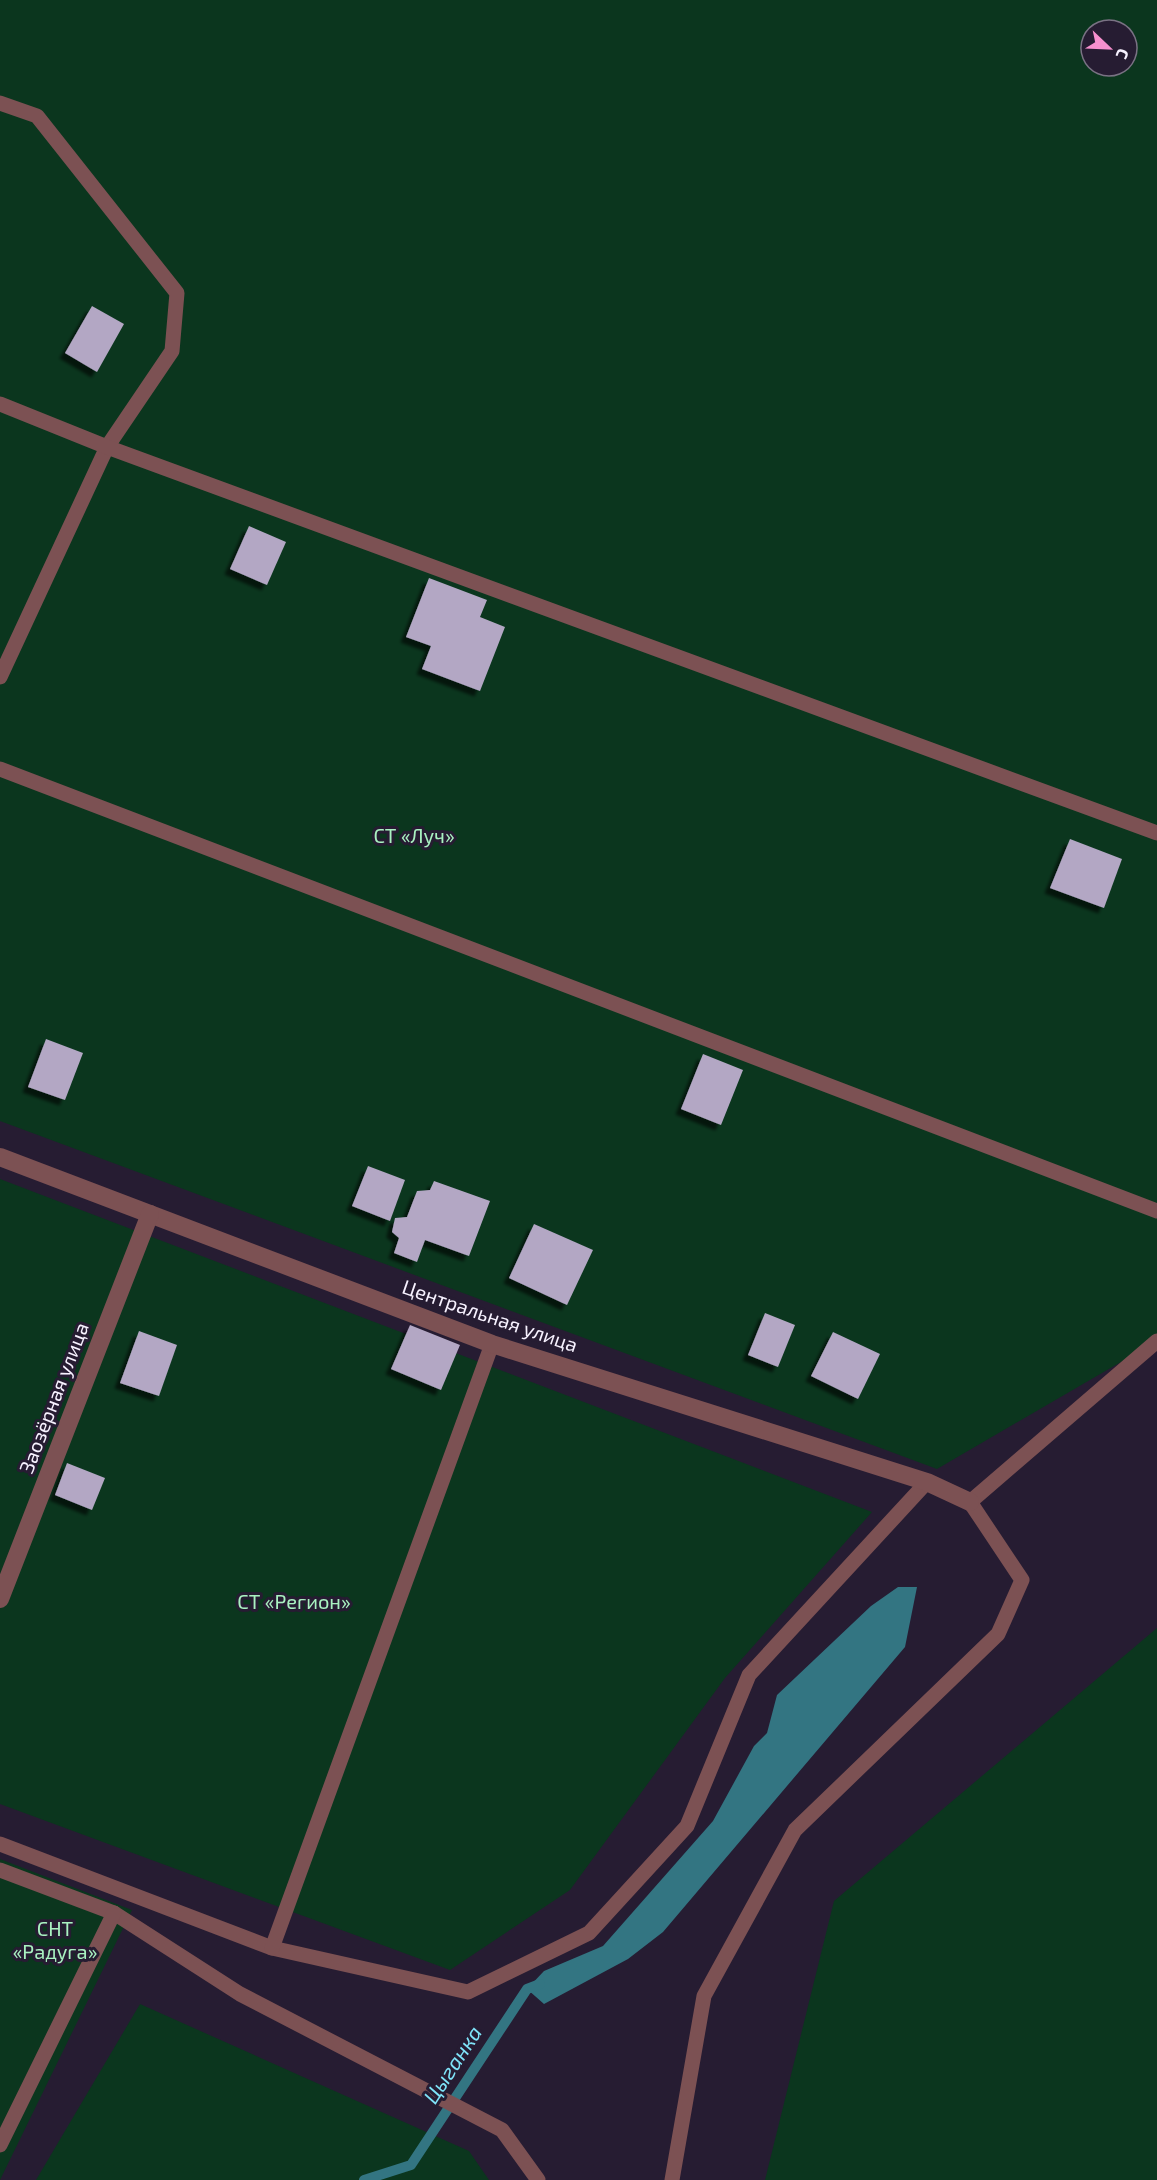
<svg xmlns="http://www.w3.org/2000/svg" width="1157" height="2180" font-family="'Exo 2',sans-serif">
	<style>
		.green { fill: #0b361e; fill-rule: evenodd }
		.water { fill: #337582 }
		.lines { fill: none; stroke-linecap: round; stroke-linejoin: round }
		.stream { stroke: #337582; stroke-width: 10 }
		.building { fill: #b3a7c4; filter: url(#shadow) }
		.lane { stroke: #7c5153; stroke-width: 15 }
		.street { stroke: #7c5153; stroke-width: 18 }
		.labels { text-anchor: middle; stroke-width: 6; stroke-linejoin: round; paint-order: stroke }
		.park-label { font-size: 20px; fill: #a9f2c1; stroke: #261c32 }
		.street-label { font-size: 20px; fill: #f7f2ff; stroke: #261c32 }
		.water-label { font-size: 21px; font-style: italic; fill: #7fe4f9; stroke: #261c32 }
	</style>
	<defs>
		<filter id="shadow"><feDropShadow dx="-5.5" dy="5.5" stdDeviation="1.5" flood-color="#0009"/></filter>
	</defs>
	<rect width="100%" height="100%" fill="#261c32"/>
	<g class="green">
		<path d="M0 0H1157V1341L937 1469 0 1121ZM1091 30H1127V66H1091Z"/>
		<polygon points="0,1179 872,1512 725,1678 570,1890 450,1970 0,1804"/>
		<polygon points="1157,1628 1157,2180 765,2180 834,1901"/>
		<polygon points="0,1859 132,1910 0,2180"/>
		<polygon points="140,2004 469,2151 489,2180 36,2180"/>
	</g>
	<polygon class="water" points="898,1587 917,1587 905,1647 663,1932 628,1959 544,2004 527,1989 544,1971 603,1946 713,1821 754,1746 767,1733 777,1695 871,1606"/>
	<g class="lines">
		<polyline class="stream" points="364,2180 411,2165 527,1989 540,1984"/>
	</g>
	<g class="building">
		<polygon points="92,306 124,324 97,372 65,353"/>
		<polygon points="249,526 286,542 267,585 230,569"/>
		<polygon points="429,578 487,600 480,617 505,627 480,691 422,669 431,646 406,637"/>
		<polygon points="1070,839 1122,859 1104,908 1050,888"/>
		<polygon points="46,1039 83,1053 65,1100 28,1087"/>
		<polygon points="703,1054 743,1070 721,1125 681,1109"/>
		<polygon points="368,1166 405,1180 390,1221 352,1206"/>
		<polygon points="434,1181 490,1201 469,1256 425,1240 417,1262 394,1253 399,1238 392,1232 395,1218 407,1217 417,1191 430,1190"/>
		<polygon points="534,1224 593,1250 567,1305 509,1278"/>
		<polygon points="765,1313 795,1325 778,1367 748,1355"/>
		<polygon points="410,1325 460,1345 441,1390 391,1369"/>
		<polygon points="139,1331 177,1345 159,1396 120,1383"/>
		<polygon points="833,1332 880,1354 858,1399 811,1376"/>
		<polygon points="67,1463 105,1478 92,1510 55,1495"/>
	</g>
	<g class="lines">
		<g class="lane">
			<polyline points="0,103 37,116 177,293 172,351 107,447 0,677"/>
			<polyline points="0,404 107,447 1157,833"/>
			<polyline points="0,769 1157,1211"/>
			<polyline points="0,1844 272,1948 468,1992 589,1933 687,1826 749,1675 927,1482"/>
			<polyline points="0,1870 114,1913 240,1994 502,2130 538,2180"/>
			<polyline points="272,1948 492,1344"/>
			<polyline points="0,2145 114,1913"/>
			<polyline points="672,2180 704,1996 795,1830 998,1634 1022,1580 970,1502 1157,1341"/>
		</g>
		<g class="street">
			<polyline points="0,1157 492,1344 927,1482 970,1502"/>
			<polyline points="0,1599 150,1214"/>
		</g>
	</g>
	<g class="labels">
		<g class="park-label">
			<text x="414" y="843">СТ «Луч»</text>
			<text x="294" y="1609">СТ «Регион»</text>
			<text x="55" y="1936">СНТ<tspan x="55" dy="23">«Радуга»</tspan></text>
		</g>
		<g class="street-label">
			<text transform="translate(490 1316) rotate(19)" y="7">Центральная улица</text>
			<text transform="translate(54 1398) rotate(-69)" y="7">Заозёрная улица</text>
		</g>
		<g class="water-label">
			<text transform="translate(453 2065) rotate(-57)" y="7">Цыганка</text>
		</g>
	</g>
	<g transform="translate(1109 48) rotate(113)"><circle r="28" fill="#261c32" stroke="#7a7284" stroke-width="1.5"/>
	<path d="M0-4.5L10 22L0 15L-10 22Z" fill="#f790ce"/>
	<text y="-9" font-size="16" font-weight="bold" text-anchor="middle" fill="#f7f2ff">С</text>
	</g>
</svg>
